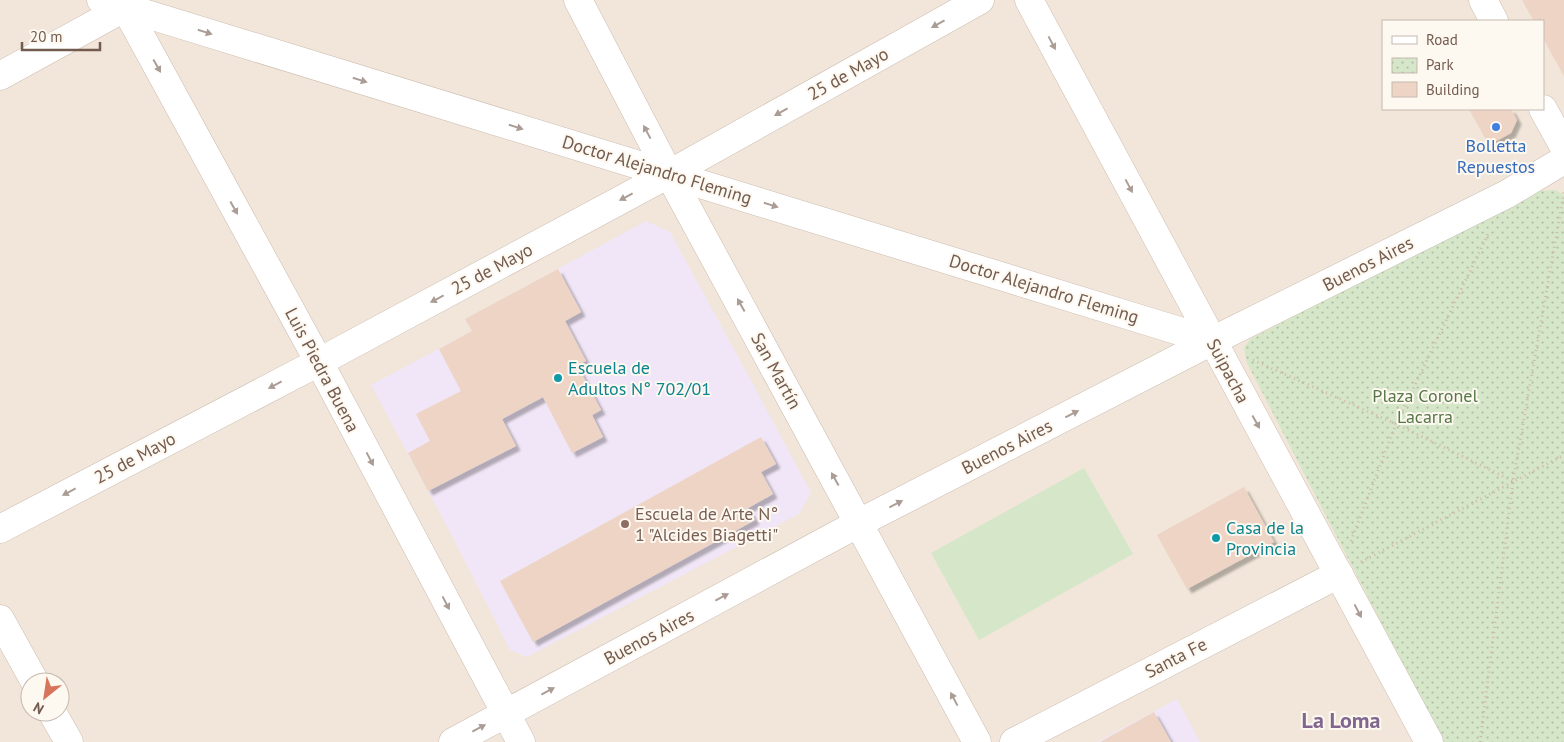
<svg xmlns="http://www.w3.org/2000/svg" width="1564" height="742" font-family="'PT Sans',sans-serif">
	<style>
		.residential { fill: #f1e6d9; fill-rule: evenodd }
		.education { fill: #f1e6f7 }
		.park { fill: url(#park-dots) }
		.pitch { fill: #d6e7c9 }
		.building { fill: #edd4c4; filter: url(#shadow) }
		.lines { fill: none; stroke-linecap: round; stroke-linejoin: round }
		.street-casing { stroke: #ccbcb0; stroke-width: 29 }
		.secondary-casing { stroke: #d0beb1; stroke-width: 29 }
		.path { stroke: #d2b7a7; stroke-width: 3; stroke-dasharray: 1 4; stroke-linecap: butt }
		.street { stroke: #fff; stroke-width: 28 }
		.secondary { stroke: #fff; stroke-width: 28 }
		.oneway { fill: #ab9d95 }
		.shop-dot { fill: #3f7fe0; stroke: #fdf8f0; stroke-width: 2 }
		.culture-dot { fill: #0f9aa8; stroke: #fdf8f0; stroke-width: 2 }
		.education-dot { fill: #8d6e63; stroke: #fdf8f0; stroke-width: 2 }
		.labels { text-anchor: middle; stroke-width: 4; stroke-linejoin: round; paint-order: stroke }
		.street-label { font-size: 18px; fill: #735b4f; stroke: #fdf8f0 }
		.shop-label { font-size: 18px; fill: #366cbe; stroke: #fdf8f0 }
		.culture-label { font-size: 18px; fill: #0d838f; stroke: #fdf8f0; text-anchor: start }
		.park-label { font-size: 18px; fill: #577749; stroke: #fdf8f0 }
		.education-label { font-size: 18px; fill: #785e54; stroke: #fdf8f0; text-anchor: start }
		.district-label { font-size: 22px; font-weight: bold; fill: #81678e; stroke: #fdf8f0 }
	</style>
	<defs>
		<pattern id="park-dots" width="8" height="8" patternUnits="userSpaceOnUse" patternTransform="scale(1.25)"><rect width="8" height="8" fill="#d6e7c9"/><path d="M2 2h.1M6 6h.1" fill="none" stroke="#b2bea6" stroke-width="1.8" stroke-linecap="round"/></pattern>
		<filter id="shadow"><feDropShadow dx="4.5" dy="4.5" stdDeviation="1" flood-color="#0004"/></filter>
	</defs>
	<rect width="100%" height="100%" fill="#faf4ea"/>
	<path class="residential" d="M0 0H1564V742H0ZM1383 21H1543V109H1383ZM30 682H60V712H30Z"/>
	<g class="education">
		<polygon points="646,221 670,232 748,375 811,493 799,514 527,657 510,650 451,534 371,385 472,331 465,319"/>
		<polygon points="1177,699 1200,742 1097,742"/>
	</g>
	<polygon class="park" points="1556,190 1564,195 1564,742 1443,742 1247,363 1244,348 1250,339 1538,191"/>
	<polygon class="pitch" points="1084,468 1133,554 979,640 931,553"/>
	<g class="building">
		<polygon points="1522,0 1564,0 1564,76 1543,38 1543,21 1534,21"/>
		<polygon points="1469,109 1511,109 1517,120 1511,133 1489,145"/>
		<polygon points="558,269 581,312 565,321 586,361 577,365 601,410 592,415 603,437 572,453 543,397 502,419 516,446 428,491 408,453 430,441 416,414 461,391 439,349 472,331 465,319"/>
		<polygon points="761,437 776,464 761,472 773,494 748,508 755,520 533,642 500,581"/>
		<polygon points="1244,487 1274,542 1187,589 1157,535"/>
		<polygon points="1154,712 1171,742 1100,742"/>
	</g>
	<g class="lines">
		<defs>
			<g id="street">
				<polyline points="101,0 1212,341"/>
				<polyline points="121,0 319,362 521,742"/>
				<polyline points="578,0 669,174 977,742"/>
				<polyline points="0,76 135,2"/>
				<polyline points="0,529 319,362 669,174 980,0"/>
				<polyline points="0,619 35,682"/>
				<polyline points="52,712 69,742"/>
				<polyline points="453,742 859,523 1212,341 1507,194 1564,160"/>
				<polyline points="1014,742 1339,574"/>
			</g>
			<g id="secondary">
				<polyline points="1029,0 1429,742"/>
				<polyline points="1483,0 1494,21"/>
				<polyline points="1543,109 1564,147"/>
			</g>
		</defs>
		<use href="#street" class="street-casing"/>
		<use href="#secondary" class="secondary-casing"/>
		<g class="path">
			<polyline points="1253,360 1396,424 1513,481"/>
			<polyline points="1351,541 1396,424 1488,234"/>
			<polyline points="1361,562 1564,455"/>
			<polyline points="1480,742 1513,481 1564,192"/>
		</g>
		<use href="#street" class="street"/>
		<use href="#secondary" class="secondary"/>
	</g>
	<defs><path id="oneway-solid" d="M-6-.8H1V-3.2L6.5 0L1 3.2V.8H-6Z" transform="scale(1.25)"/></defs>
	<g class="oneway">
		<use href="#oneway-solid" transform="translate(938 24) rotate(151)"/>
		<use href="#oneway-solid" transform="translate(205 32) rotate(17)"/>
		<use href="#oneway-solid" transform="translate(1052 43) rotate(62)"/>
		<use href="#oneway-solid" transform="translate(157 66) rotate(61)"/>
		<use href="#oneway-solid" transform="translate(360 80) rotate(17)"/>
		<use href="#oneway-solid" transform="translate(781 112) rotate(151)"/>
		<use href="#oneway-solid" transform="translate(516 127) rotate(17)"/>
		<use href="#oneway-solid" transform="translate(647 132) rotate(-118)"/>
		<use href="#oneway-solid" transform="translate(1129 186) rotate(62)"/>
		<use href="#oneway-solid" transform="translate(626 197) rotate(152)"/>
		<use href="#oneway-solid" transform="translate(771 205) rotate(17)"/>
		<use href="#oneway-solid" transform="translate(234 208) rotate(61)"/>
		<use href="#oneway-solid" transform="translate(437 299) rotate(152)"/>
		<use href="#oneway-solid" transform="translate(741 305) rotate(-119)"/>
		<use href="#oneway-solid" transform="translate(275 385) rotate(152)"/>
		<use href="#oneway-solid" transform="translate(1072 414) rotate(-27)"/>
		<use href="#oneway-solid" transform="translate(1256 422) rotate(61)"/>
		<use href="#oneway-solid" transform="translate(370 459) rotate(62)"/>
		<use href="#oneway-solid" transform="translate(835 479) rotate(-119)"/>
		<use href="#oneway-solid" transform="translate(69 492) rotate(152)"/>
		<use href="#oneway-solid" transform="translate(896 504) rotate(-27)"/>
		<use href="#oneway-solid" transform="translate(722 597) rotate(-28)"/>
		<use href="#oneway-solid" transform="translate(446 603) rotate(62)"/>
		<use href="#oneway-solid" transform="translate(1358 611) rotate(62)"/>
		<use href="#oneway-solid" transform="translate(548 691) rotate(-28)"/>
		<use href="#oneway-solid" transform="translate(954 699) rotate(-118)"/>
		<use href="#oneway-solid" transform="translate(479 728) rotate(-28)"/>
	</g>
	<circle class="shop-dot" cx="1496" cy="127" r="5"/>
	<g class="culture-dot">
		<circle cx="558" cy="378" r="5"/>
		<circle cx="1216" cy="538" r="5"/>
	</g>
	<circle class="education-dot" cx="625" cy="524" r="5"/>
	<g class="labels">
		<g class="street-label">
			<text transform="translate(848 74) rotate(-29)" y="6">25 de Mayo</text>
			<text transform="translate(657 170) rotate(17)" y="6">Doctor Alejandro Fleming</text>
			<text transform="translate(1368 264) rotate(-27)" y="6">Buenos Aires</text>
			<text transform="translate(492 269) rotate(-28)" y="6">25 de Mayo</text>
			<text transform="translate(1044 289) rotate(17)" y="6">Doctor Alejandro Fleming</text>
			<text transform="translate(322 370) rotate(62)" y="6">Luis Piedra Buena</text>
			<text transform="translate(776 371) rotate(61)" y="6">San Martín</text>
			<text transform="translate(1228 371) rotate(62)" y="6">Suipacha</text>
			<text transform="translate(1007 447) rotate(-27)" y="6">Buenos Aires</text>
			<text transform="translate(135 458) rotate(-28)" y="6">25 de Mayo</text>
			<text transform="translate(649 637) rotate(-28)" y="6">Buenos Aires</text>
			<text transform="translate(1176 658) rotate(-27)" y="6">Santa Fe</text>
		</g>
		<g class="shop-label">
			<text x="1496" y="152">Bolletta<tspan x="1496" dy="21">Repuestos</tspan></text>
		</g>
		<g class="culture-label">
			<text x="568" y="374">Escuela de<tspan x="568" dy="21">Adultos N° 702/01</tspan></text>
			<text x="1226" y="534">Casa de la<tspan x="1226" dy="21">Provincia</tspan></text>
		</g>
		<g class="park-label">
			<text x="1425" y="402">Plaza Coronel<tspan x="1425" dy="21">Lacarra</tspan></text>
		</g>
		<g class="education-label">
			<text x="635" y="520">Escuela de Arte N°<tspan x="635" dy="21">1 "Alcides Biagetti"</tspan></text>
		</g>
		<g class="district-label">
			<text x="1341" y="728">La Loma</text>
		</g>
	</g>
	<rect x="1382" y="20" width="162" height="90" fill="#fdf8f0" stroke="#c6b9b0"/>
	<rect x="1392" y="36" width="25" height="8" fill="#ffffff" stroke="#c6b9b0"/>
	<text x="1426" y="45" font-size="15" fill="#735b4f">Road</text>
	<rect x="1392" y="58" width="25" height="15" fill="url(#park-dots)" stroke="#c6b9b0"/>
	<text x="1426" y="70" font-size="15" fill="#735b4f">Park</text>
	<rect x="1392" y="82" width="25" height="15" fill="#edd4c4" stroke="#c6b9b0"/>
	<text x="1426" y="95" font-size="15" fill="#735b4f">Building</text>
	<g transform="translate(45 697) rotate(210)"><circle r="24" fill="#fdf8f0" stroke="#c6b9b0"/>
	<path d="M0-4L9 19L0 12L-9 19Z" fill="#d7755c"/>
	<text y="-8" font-size="14" font-weight="bold" text-anchor="middle" fill="#735b4f">N</text>
	</g>
	<path d="M22 42v8h78v-8" fill="none" stroke="#735b4f" stroke-width="2.5"/>
	<text x="30" y="42" font-size="15" fill="#735b4f" stroke="#fdf8f0" stroke-width="4" paint-order="stroke">20 m</text>
</svg>
